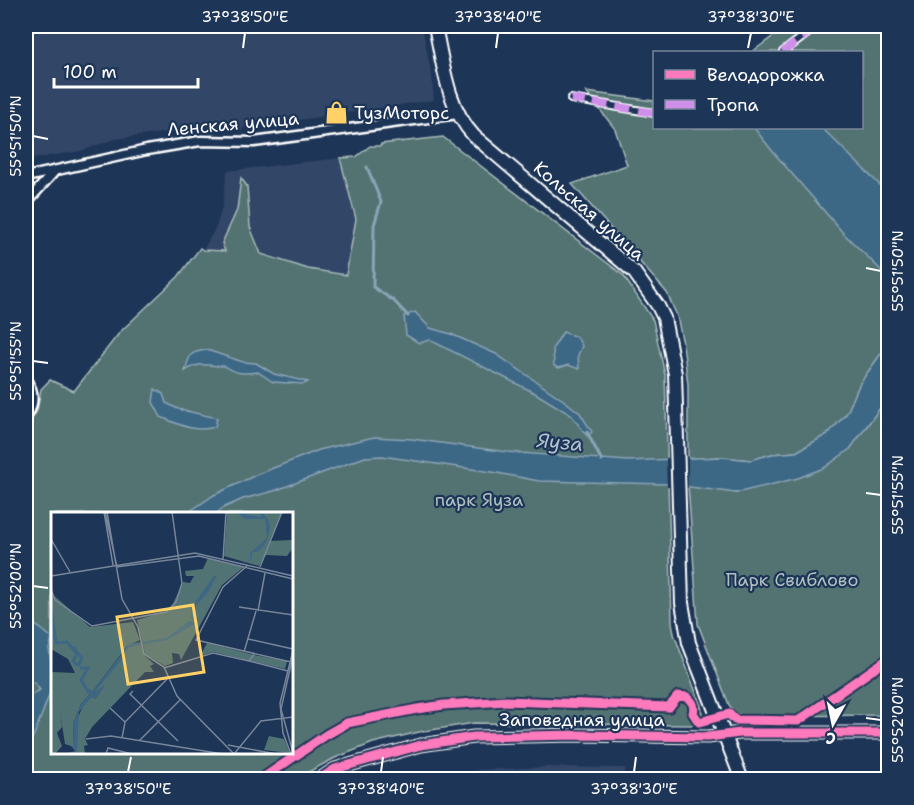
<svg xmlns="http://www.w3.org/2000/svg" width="914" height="805" font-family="'Shantell Sans',sans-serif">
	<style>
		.built { fill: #304668 }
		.green { fill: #527373; stroke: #a8b9b9; stroke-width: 1.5; fill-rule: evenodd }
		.water { fill: #3e6785; stroke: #8ba4b6; stroke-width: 1.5 }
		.pier { fill: #1d3557 }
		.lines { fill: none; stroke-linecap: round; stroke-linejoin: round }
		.stream { stroke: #8ba4b6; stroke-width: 3 }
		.pedestrian-casing { stroke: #fff; stroke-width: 10 }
		.minor-casing { stroke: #fff; stroke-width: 13 }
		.tertiary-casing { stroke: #fff; stroke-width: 15 }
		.secondary-casing { stroke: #fff; stroke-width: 16 }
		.pedestrian { stroke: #1d3557; stroke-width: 6 }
		.minor { stroke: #1d3557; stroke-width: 8 }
		.tertiary { stroke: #1d3557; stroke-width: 10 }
		.secondary { stroke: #1d3557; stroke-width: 12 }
		.quiet { stroke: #ce8fe9; stroke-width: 8; stroke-dasharray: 15 8; stroke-linecap: butt }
		.cycleway-casing { stroke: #1d3557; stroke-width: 13 }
		.cycleway { stroke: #fd7abc; stroke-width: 9 }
		.ticks { fill: none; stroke: #fff; stroke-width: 2 }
		.labels { text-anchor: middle; stroke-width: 4.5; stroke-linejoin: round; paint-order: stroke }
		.poi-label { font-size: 18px; fill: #fff; stroke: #1d3557; text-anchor: start }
		.street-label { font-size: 18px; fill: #fff; stroke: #1d3557 }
		.park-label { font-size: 18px; fill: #b1c0c0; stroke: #1d3557 }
		.water-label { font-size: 20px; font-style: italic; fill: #b2c2ce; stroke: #1d3557 }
		.inset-river { fill: none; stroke: #3e6785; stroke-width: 3 }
		.inset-road { fill: none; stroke: #77869a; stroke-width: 1.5 }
		.view { fill: #ffd166; fill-opacity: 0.15; stroke: #ffd166; stroke-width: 3 }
		.inset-edge { fill: none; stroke: #fff; stroke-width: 3 }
		.neatline { fill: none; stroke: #fff; stroke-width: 2 }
		.ticks-label { font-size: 15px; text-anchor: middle; fill: #fff }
	</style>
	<rect width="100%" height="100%" fill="#1d3557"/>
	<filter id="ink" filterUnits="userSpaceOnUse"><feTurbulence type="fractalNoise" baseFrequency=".0167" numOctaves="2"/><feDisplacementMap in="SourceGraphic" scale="12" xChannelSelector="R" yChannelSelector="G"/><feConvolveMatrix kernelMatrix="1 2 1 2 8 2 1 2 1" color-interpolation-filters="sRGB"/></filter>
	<g filter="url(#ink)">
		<g class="built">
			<polygon points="26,26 422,26 432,77 434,100 243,128 242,131 210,127 115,139 81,151 26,160"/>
			<polygon points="340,158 356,219 346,275 308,269 258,253 203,250 216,227 222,208 227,171"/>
			<polygon points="548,767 625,768 625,779 444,779 478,770"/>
		</g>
		<g class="green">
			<polygon points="787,26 888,26 888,344 860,383 847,413 828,434 796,452 772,454 751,460 721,457 688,459 688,385 683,344 677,316 667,293 572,184 627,165 615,129 586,92 654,101 654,128 862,128 862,52 752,52"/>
			<path d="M443 137 623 275 653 320 665 375 672 622 674 634 701 706C703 714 703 724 692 725L474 723 419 732 373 743 335 758 295 779H26V427L37 411 41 389 50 380 74 391 120 332 178 277 200 248 203 250 225 251 222 243 237 210 241 178 247 186 250 227 261 254 308 269 346 275 356 219 340 158 356 157 370 146H381V144ZM52 514H291V752H52Z"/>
			<polygon points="888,397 888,715 745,716 735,713 729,705 698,624 688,485 736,493 850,449"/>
		</g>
		<g class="water">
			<polygon points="754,128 822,128 888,193 888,277 844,234 774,153"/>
			<polygon points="415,312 430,328 451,334 496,354 566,402 580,413 592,432 587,436 571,415 535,393 430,340 419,343 406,335 404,316"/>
			<polygon points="563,332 577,337 582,346 578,355 579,369 568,365 559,368 554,366 553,348"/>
			<polygon points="888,344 888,397 850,449 824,468 798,478 736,493 667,484 539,481 492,472 382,456 365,457 274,491 243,499 223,508 216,514 186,514 214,495 258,474 319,450 374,437 412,439 507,452 628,461 721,457 751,460 772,454 796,452 828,434 847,413 860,383"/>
			<path d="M207 350 243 362 256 363 274 374 308 382 304 384 273 382 258 372C243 374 236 374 224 366 207 367 202 360 185 371 190 354 189 352 207 350Z"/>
			<path d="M155 389 163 394 166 403 178 409 217 418 215 427C195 433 180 425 161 417L153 402Z"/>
			<polygon points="26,619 40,628 52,638 49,649 52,666 52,688 34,735 26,751 26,698 40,690 34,682 26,686"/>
		</g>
		<polygon class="pier" points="688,456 688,488 667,487 666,458"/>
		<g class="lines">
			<g class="stream">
				<polyline points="367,167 381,202 374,225 373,287 394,301 408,316"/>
				<polyline points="587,432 602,461"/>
			</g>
			<defs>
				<g id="pedestrian">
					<polyline points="783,52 817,26"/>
					<polyline points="571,99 654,113"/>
				</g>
				<g id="minor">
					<polyline points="26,177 147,150 200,141 254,142 458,114"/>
					<polyline points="26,203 53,173"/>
					<path d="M26 380C36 393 34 405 26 418"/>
				</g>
				<polyline id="tertiary" points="318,780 335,769 421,745 474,737 577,735 708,737 740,733 888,733"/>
				<path id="secondary" d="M435 26C443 63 447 107 474 136L634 272 658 306 664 318 675 374 682 603 689 643 742 780"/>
			</defs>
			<use href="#pedestrian" class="pedestrian-casing"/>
			<use href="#minor" class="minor-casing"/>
			<use href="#tertiary" class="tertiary-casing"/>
			<use href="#secondary" class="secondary-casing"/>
			<use href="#pedestrian" class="pedestrian"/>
			<use href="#minor" class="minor"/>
			<use href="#tertiary" class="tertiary"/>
			<use href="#secondary" class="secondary"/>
			<g class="quiet">
				<polyline points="783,52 817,26"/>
				<polyline points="571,99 654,113"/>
			</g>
			<defs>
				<g id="cycleway">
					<path d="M669 707 678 696 687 697C693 702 695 706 693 713L699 722 729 714 735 720 798 721 888 659"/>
					<polyline points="260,780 326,735 347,723 417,709 444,705 506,701 669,707"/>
					<polyline points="318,780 335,769 421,745 474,737 577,735 708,737 740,733 888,733"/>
				</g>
			</defs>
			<use href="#cycleway" class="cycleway-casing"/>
			<use href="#cycleway" class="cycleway"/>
		</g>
	</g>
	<path class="ticks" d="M243 48 245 33M496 48 498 33M748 48 751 33M33 136 48 139M866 268 881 271M33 361 48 363M866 493 881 495M33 586 48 588M866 718 881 720M128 772 131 757M381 772 383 757M634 772 636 757"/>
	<defs>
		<symbol id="shop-bare" viewBox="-9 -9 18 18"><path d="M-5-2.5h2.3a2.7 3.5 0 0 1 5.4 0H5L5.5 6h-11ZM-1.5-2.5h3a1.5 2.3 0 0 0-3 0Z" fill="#ffd166" stroke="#1d3557" stroke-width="2.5" paint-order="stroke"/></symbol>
	</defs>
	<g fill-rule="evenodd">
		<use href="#shop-bare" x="320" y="96" width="33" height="33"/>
	</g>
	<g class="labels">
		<g class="poi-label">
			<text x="354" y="119">ТузМоторс</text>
		</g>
		<g class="street-label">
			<text transform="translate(233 124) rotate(-5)" y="6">Ленская улица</text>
			<text transform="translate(589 211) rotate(41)" y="6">Кольская улица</text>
			<text x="582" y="726">Заповедная улица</text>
		</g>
		<g class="park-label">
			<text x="479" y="506">парк Яуза</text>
			<text x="792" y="586">Парк Свиблово</text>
		</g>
		<g class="water-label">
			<text transform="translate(560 442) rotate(5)" y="7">Яуза</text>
		</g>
	</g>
	<g transform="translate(51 512)">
		<rect width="242" height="242" fill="#1d3557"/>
		<path d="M176 0H231L219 29 241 28V37L236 44 215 43 208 54 173 44ZM157 46 193 55 171 73 130 148 128 142 121 141 122 151 114 154 94 142 86 108 119 98 132 70 139 71 143 64H135L134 59 152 57ZM0 81 39 115 82 110 89 128 76 134 42 179H36L39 182 30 192 22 212 23 235 14 232 9 200 11 215 6 221 11 234 4 242 0 241V160L24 161 17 147 0 137ZM90 131 94 144 103 152 99 154 103 160H94L41 215 34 227 37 233 33 234 34 241H16L25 239V210L32 194 41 184 44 187 53 174 42 182 78 135ZM156 131 203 143 236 149 234 157 162 140 149 144ZM218 224 233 227 239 241 213 238Z" fill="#527373"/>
		<path d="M186 0 209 5 211 0 218 9 219 18 215 31 208 39 201 41 200 48 166 63 158 79 143 96 141 103 144 108 148 106 145 111 116 128 78 135 72 146 42 182 54 173 44 187 40 185 28 200 26 241 19 233 23 235 22 212 30 192 39 182 35 176 42 179 78 132 116 126 138 109 145 110 140 107 141 95 162 65 199 48V41L216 26 214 7H193Z" fill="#3e6785"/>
		<path class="inset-river" d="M0 96 5 131 16 130 26 142 22 149 27 154M22 135 31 146 27 154M29 156H37L30 168 38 181"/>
		<path class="inset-road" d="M53 0 62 53M54 0 66 55 148 44 242 67M56 0 71 87 87 115 93 142 113 155 126 184 183 242M0 27 19 60M172 47 175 0M196 54 172 75 145 128 240 150M209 55 231 0M0 64 144 41 242 64M0 77 4 88 41 114 115 100 125 90 131 71 121 0M188 95 242 103M207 99 214 61M197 127 242 137M193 140 205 99M203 142 198 149 237 159M242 144 230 197 242 241M113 156 162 141 198 149M82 179 79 182 127 229M59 196 74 210M71 226 74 210 117 166M35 227 60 224 172 242M88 229 129 188M177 233 225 242M55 242 57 236 81 242M183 242 210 209 242 205M240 242 232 221 229 191 242 138"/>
		<path class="view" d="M142 93 153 160 77 172 66 105Z"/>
		<rect width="242" height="242" class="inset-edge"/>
	</g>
	<rect width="914" height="805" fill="none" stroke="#1d3557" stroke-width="66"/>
	<rect x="653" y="51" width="210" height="78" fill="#1d3557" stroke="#77869a" stroke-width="1.5"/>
	<rect x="665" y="70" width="30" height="9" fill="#fd7abc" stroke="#77869a" stroke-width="1.5"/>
	<text x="707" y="81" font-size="18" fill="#ffffff">Велодорожка</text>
	<rect x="665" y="100" width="30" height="9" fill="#ce8fe9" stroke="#77869a" stroke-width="1.5"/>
	<text x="707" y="111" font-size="18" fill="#ffffff">Тропа</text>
	<g transform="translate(833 724) rotate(189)" stroke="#1d3557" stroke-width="4.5" paint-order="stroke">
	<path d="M0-4.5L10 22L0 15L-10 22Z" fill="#ffffff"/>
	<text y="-9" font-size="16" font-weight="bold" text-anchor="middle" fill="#ffffff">С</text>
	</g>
	<path d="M54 78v9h144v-9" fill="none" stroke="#ffffff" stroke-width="3"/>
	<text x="63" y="78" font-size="18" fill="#ffffff" stroke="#1d3557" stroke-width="4.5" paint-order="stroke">100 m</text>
	<rect x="33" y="33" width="848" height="739" class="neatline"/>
	<g class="ticks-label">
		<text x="245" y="22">37°38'50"E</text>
		<text x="498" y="22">37°38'40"E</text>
		<text x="751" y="22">37°38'30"E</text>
		<text transform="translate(16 136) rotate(-90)" y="5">55°51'50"N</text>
		<text transform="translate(898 271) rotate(-90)" y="5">55°51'50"N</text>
		<text transform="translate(16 361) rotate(-90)" y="5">55°51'55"N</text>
		<text transform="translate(898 495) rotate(-90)" y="5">55°51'55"N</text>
		<text transform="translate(16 586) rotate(-90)" y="5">55°52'00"N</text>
		<text transform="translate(898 720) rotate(-90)" y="5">55°52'00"N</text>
		<text x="128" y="794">37°38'50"E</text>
		<text x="381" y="794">37°38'40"E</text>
		<text x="634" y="794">37°38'30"E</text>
	</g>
</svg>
